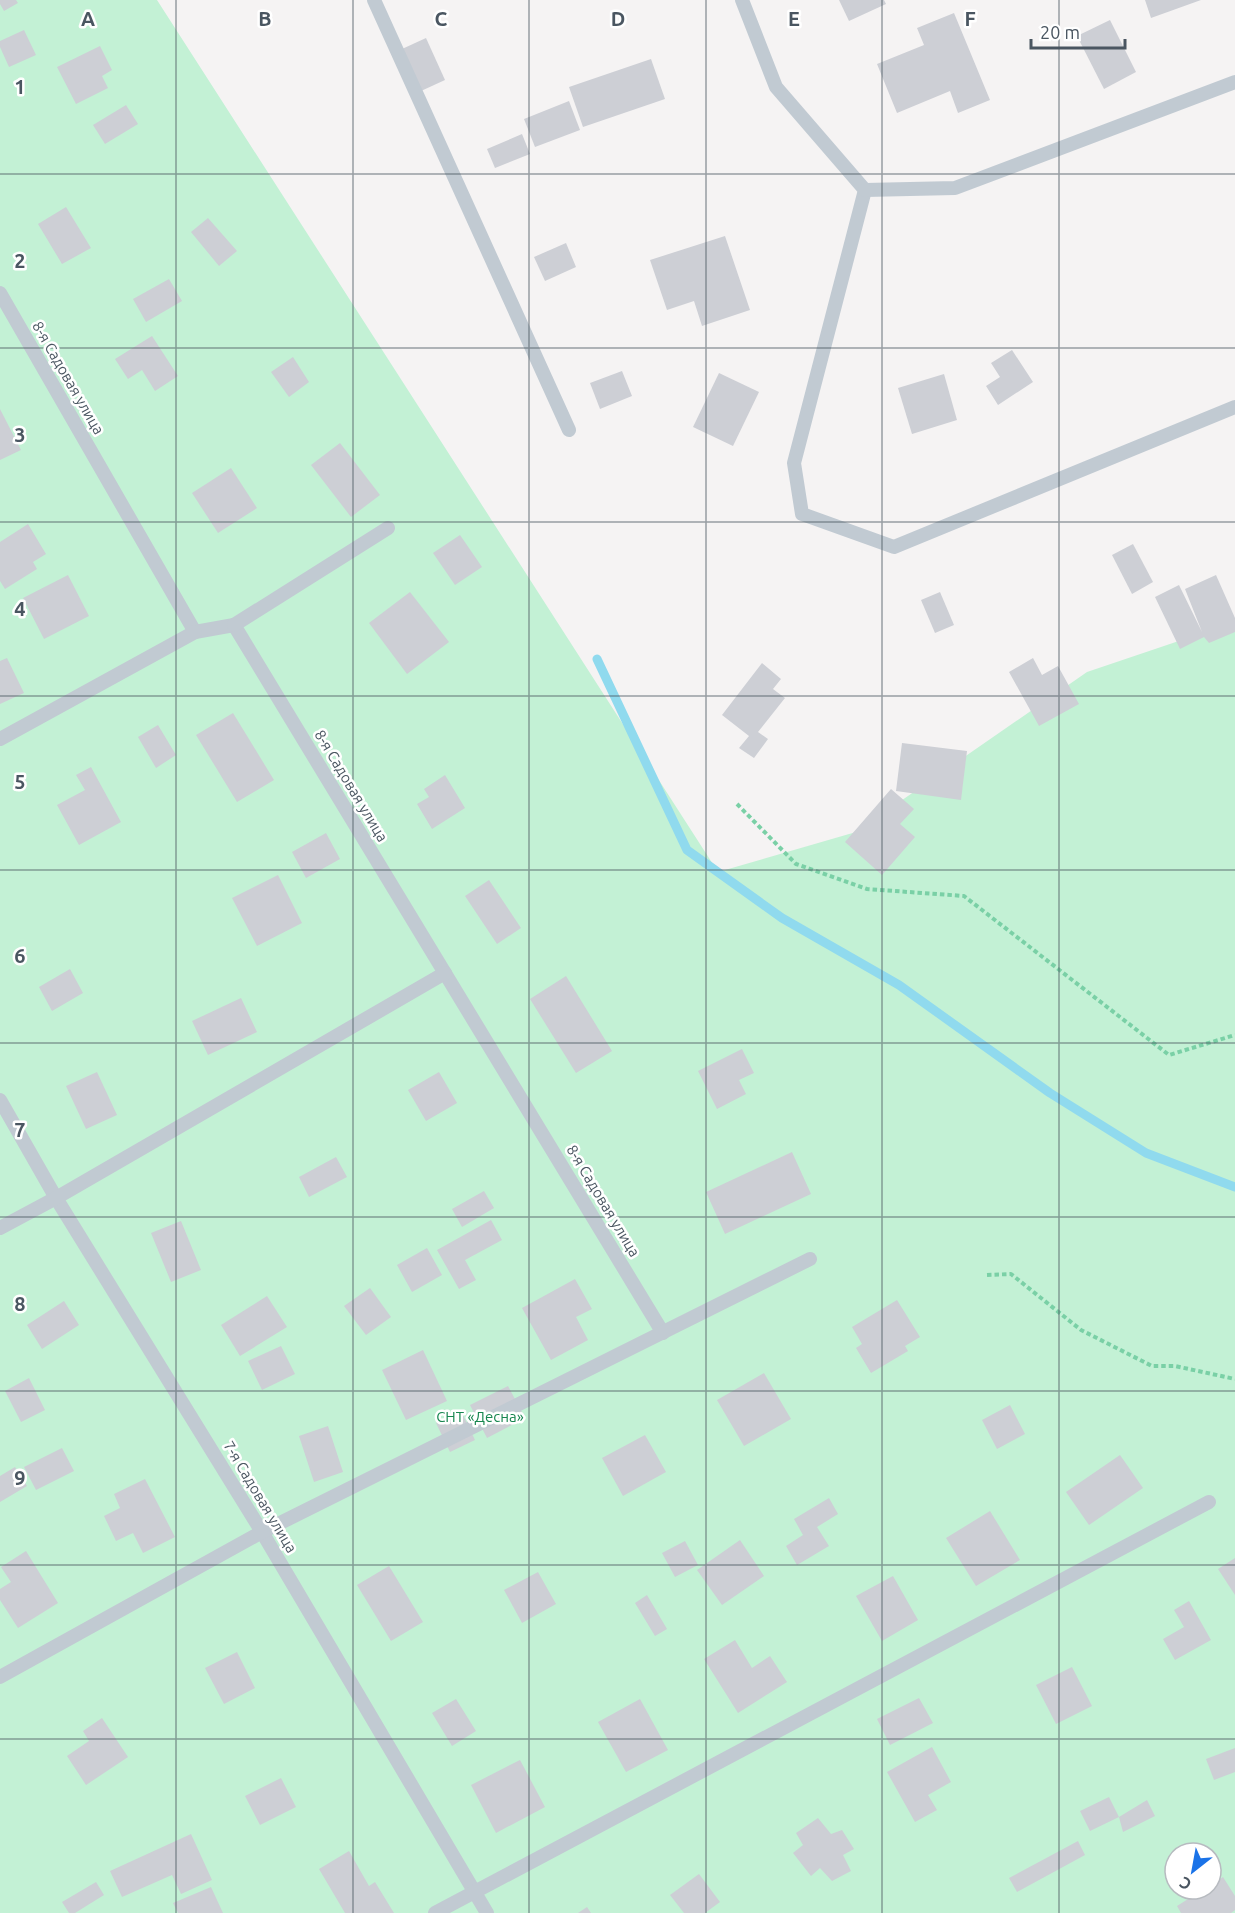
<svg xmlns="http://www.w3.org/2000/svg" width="1235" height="1913" font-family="Ubuntu,sans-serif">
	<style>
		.green { fill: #c3f1d5; fill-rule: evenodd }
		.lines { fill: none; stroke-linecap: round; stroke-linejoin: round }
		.stream { stroke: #90daee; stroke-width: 9 }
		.building { fill: #cdcfd5 }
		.path { stroke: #7ad0a6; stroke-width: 4; stroke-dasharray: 4.5 3; stroke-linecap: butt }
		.service { stroke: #c1cad2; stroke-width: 14 }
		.grid { fill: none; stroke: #4a5661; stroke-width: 1.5; stroke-opacity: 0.55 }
		.labels { text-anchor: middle; stroke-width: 5; stroke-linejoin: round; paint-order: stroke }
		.street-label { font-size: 15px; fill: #4a5661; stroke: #fff }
		.park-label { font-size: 15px; fill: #17864f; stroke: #fff }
		.grid-label { font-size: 20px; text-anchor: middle; font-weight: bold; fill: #4a5661; stroke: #fff; stroke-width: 5; stroke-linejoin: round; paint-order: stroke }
	</style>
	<rect width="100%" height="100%" fill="#f5f3f3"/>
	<path class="green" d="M0 0H157L718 872 856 832 1087 672 1235 622V1913H0ZM1175 1853H1211V1889H1175Z"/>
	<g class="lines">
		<polyline class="stream" points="597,659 687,850 782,918 899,985 1050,1093 1146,1153 1235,1187"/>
	</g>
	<g class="building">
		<polygon points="0,0 16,0 18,3 4,11 0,4"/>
		<polygon points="839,0 884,0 886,4 849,21"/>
		<polygon points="1145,0 1201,0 1151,18"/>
		<polygon points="954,13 990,100 958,113 950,91 897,113 877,64 924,45 917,28"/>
		<polygon points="1110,20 1136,72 1104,89 1077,36"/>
		<polygon points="24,30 36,55 9,67 0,47 0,41"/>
		<polygon points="426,38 445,80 421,91 402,49"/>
		<polygon points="100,46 112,70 102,76 108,88 76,104 57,67"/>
		<polygon points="651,59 665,99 583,127 569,87"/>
		<polygon points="569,101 580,130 535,147 524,119"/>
		<polygon points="126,105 138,124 105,144 93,125"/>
		<polygon points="522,134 530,154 495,168 487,149"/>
		<polygon points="66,207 91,248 62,264 38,224"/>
		<polygon points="208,218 237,251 219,266 191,232"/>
		<polygon points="725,236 750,310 702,326 694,301 667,310 650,260"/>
		<polygon points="566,243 576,267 545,281 534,257"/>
		<polygon points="169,279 182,301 146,322 133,299"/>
		<polygon points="152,336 178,376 155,391 142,370 128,379 115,359"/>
		<polygon points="1012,350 1033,382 998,405 986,386 1000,377 991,363"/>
		<polygon points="293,357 309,382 289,397 271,372"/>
		<polygon points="622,371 632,396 600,409 590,383"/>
		<polygon points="719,373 759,392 733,446 693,427"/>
		<polygon points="944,374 957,420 912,434 898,388"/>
		<polygon points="0,409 21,450 0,460"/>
		<polygon points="340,443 380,495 351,517 311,465"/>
		<polygon points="231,468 257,508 218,533 192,493"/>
		<polygon points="28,524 46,554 33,562 37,569 5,589 0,581 0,542"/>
		<polygon points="460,535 482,567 455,585 433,553"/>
		<polygon points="1133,544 1153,582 1132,594 1112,555"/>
		<polygon points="68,575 89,616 44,639 23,598"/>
		<polygon points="1216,575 1235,618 1235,632 1209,643 1204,637 1180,649 1155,597 1179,585 1202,632 1185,589"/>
		<polygon points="410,592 449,642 407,674 369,623"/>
		<polygon points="940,592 954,625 935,633 921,600"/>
		<polygon points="7,658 24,693 0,704 0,661"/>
		<polygon points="1033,658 1042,675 1058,666 1079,704 1039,726 1009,672"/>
		<polygon points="762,663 781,679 773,689 785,698 758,732 768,739 754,758 739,748 749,736 722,715"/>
		<polygon points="233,713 274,780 237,802 196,735"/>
		<polygon points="158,725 176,755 156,768 138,737"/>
		<polygon points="902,743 967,751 961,800 896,791"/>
		<polygon points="91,767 121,822 79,845 57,805 85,790 76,775"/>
		<polygon points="445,775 465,808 432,829 417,804 429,797 424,789"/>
		<polygon points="891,789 914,809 900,824 915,837 882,875 845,842"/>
		<polygon points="326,833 340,859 306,878 292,852"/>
		<polygon points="278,875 302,923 257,946 232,898"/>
		<polygon points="489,880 521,928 497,944 465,896"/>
		<polygon points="70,969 83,993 52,1011 39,987"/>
		<polygon points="566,976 612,1051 576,1073 530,999"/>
		<polygon points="241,998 257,1032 208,1055 192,1021"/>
		<polygon points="742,1049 754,1073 739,1080 746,1094 717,1109 698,1071"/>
		<polygon points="97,1072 117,1115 86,1129 66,1086"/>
		<polygon points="439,1072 457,1103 426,1121 408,1090"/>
		<polygon points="792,1152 811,1194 725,1234 706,1192"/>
		<polygon points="336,1157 347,1177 309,1197 299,1177"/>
		<polygon points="484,1191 494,1208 462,1227 452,1209"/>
		<polygon points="491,1220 502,1240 465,1260 476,1280 459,1289 437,1250"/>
		<polygon points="181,1221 201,1270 171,1282 151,1233"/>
		<polygon points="427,1248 442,1275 412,1292 397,1265"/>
		<polygon points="575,1279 592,1309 576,1317 588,1340 551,1360 522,1308"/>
		<polygon points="370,1288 391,1317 366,1335 344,1306"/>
		<polygon points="267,1296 287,1327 240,1356 221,1325"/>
		<polygon points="897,1300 920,1337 905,1346 908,1351 871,1373 856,1348 862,1344 852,1327"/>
		<polygon points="64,1301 79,1325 42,1349 27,1325"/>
		<polygon points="281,1346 295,1374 262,1390 248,1361"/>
		<polygon points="423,1350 447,1401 406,1420 382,1370"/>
		<polygon points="764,1373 791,1419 744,1446 717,1400"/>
		<polygon points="29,1378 45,1410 21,1422 5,1391"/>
		<polygon points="508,1386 525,1418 487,1438 470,1405"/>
		<polygon points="1010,1405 1025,1434 997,1449 982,1420"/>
		<polygon points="461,1411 475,1440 450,1452 436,1423"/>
		<polygon points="328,1426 343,1472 314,1482 299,1436"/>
		<polygon points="645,1435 666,1472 623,1496 602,1458"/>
		<polygon points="62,1448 74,1471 36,1490 24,1467"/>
		<polygon points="1120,1455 1143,1488 1089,1525 1066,1492"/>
		<polygon points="15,1467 27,1486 0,1502 0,1476"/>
		<polygon points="145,1479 175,1537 143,1553 133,1533 116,1541 104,1516 120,1508 114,1494"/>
		<polygon points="829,1498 838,1514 817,1527 829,1546 797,1565 786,1546 803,1535 794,1519"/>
		<polygon points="990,1511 1020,1560 976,1586 946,1538"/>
		<polygon points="740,1540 764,1576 722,1605 697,1570"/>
		<polygon points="685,1541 698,1565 675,1577 662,1553"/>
		<polygon points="26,1551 58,1603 18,1628 0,1600 0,1589 11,1582 1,1567"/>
		<polygon points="1235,1558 1235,1595 1218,1569"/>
		<polygon points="389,1566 423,1622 391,1641 357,1585"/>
		<polygon points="538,1572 556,1604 522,1623 504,1590"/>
		<polygon points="893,1576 918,1620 882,1641 856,1596"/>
		<polygon points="647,1595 667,1629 655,1636 635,1603"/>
		<polygon points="1189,1601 1211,1640 1175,1660 1163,1639 1184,1627 1174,1610"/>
		<polygon points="735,1640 752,1668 770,1656 787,1682 738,1713 704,1659"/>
		<polygon points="237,1652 255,1688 224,1704 205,1668"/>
		<polygon points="1072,1667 1092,1706 1056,1724 1036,1685"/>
		<polygon points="919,1698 933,1723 890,1745 877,1719"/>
		<polygon points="456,1699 476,1731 452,1746 432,1713"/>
		<polygon points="640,1699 668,1750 626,1772 598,1722"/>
		<polygon points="102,1718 128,1757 86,1785 67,1756 89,1741 83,1731"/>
		<polygon points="932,1747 951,1782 928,1795 937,1810 915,1822 887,1772"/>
		<polygon points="1235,1748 1235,1772 1214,1780 1206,1759"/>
		<polygon points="520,1760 545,1807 496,1833 471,1785"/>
		<polygon points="281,1778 296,1807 260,1825 245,1796"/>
		<polygon points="1109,1797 1119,1817 1147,1800 1155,1816 1123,1832 1119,1817 1090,1831 1080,1811"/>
		<polygon points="818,1818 831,1834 842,1830 854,1849 843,1855 851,1871 832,1881 820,1868 811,1876 793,1853 803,1845 796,1833"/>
		<polygon points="191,1834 212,1880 181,1894 172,1875 122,1897 110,1871"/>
		<polygon points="1078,1841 1085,1855 1017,1892 1009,1878"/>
		<polygon points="349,1851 369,1886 375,1882 394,1913 345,1913 319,1869"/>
		<polygon points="699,1874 720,1902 705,1913 684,1913 670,1895"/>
		<polygon points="1223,1877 1235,1896 1235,1910 1231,1913 1181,1913 1177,1906 1204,1889 1211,1889 1211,1885"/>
		<polygon points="96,1882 104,1895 75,1913 69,1913 62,1902"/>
		<polygon points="211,1887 223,1913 178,1913 173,1903"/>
		<polygon points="587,1907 591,1913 578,1913"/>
	</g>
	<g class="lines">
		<g class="path">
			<polyline points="737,804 796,864 867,889 964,896 1169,1055 1235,1035"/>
			<polyline points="987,1275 1011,1274 1081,1330 1152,1366 1175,1366 1235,1379"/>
		</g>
		<g class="service">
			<polyline points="374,0 569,430"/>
			<polyline points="742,0 776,87 865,190 794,463 802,514 894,547 1235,407"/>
			<polyline points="865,190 955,188 1235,82"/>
			<polyline points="0,293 195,632 234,625 663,1333"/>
			<polyline points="234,625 388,528"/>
			<polyline points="0,739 195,632"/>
			<polyline points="0,1100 56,1198 262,1532 487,1913"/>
			<polyline points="0,1228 56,1198 445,973"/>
			<polyline points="0,1677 262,1532 810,1259"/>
			<polyline points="435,1913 1209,1502"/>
		</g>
	</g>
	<path class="grid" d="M176 0V1913M353 0V1913M529 0V1913M706 0V1913M882 0V1913M1059 0V1913M0 174H1235M0 348H1235M0 522H1235M0 696H1235M0 870H1235M0 1043H1235M0 1217H1235M0 1391H1235M0 1565H1235M0 1739H1235"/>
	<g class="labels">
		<g class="street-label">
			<text transform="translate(68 378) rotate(60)" y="5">8-я Садовая улица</text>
			<text transform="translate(351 786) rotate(59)" y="5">8-я Садовая улица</text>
			<text transform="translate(603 1201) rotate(59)" y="5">8-я Садовая улица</text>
			<text transform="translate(260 1497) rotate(59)" y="5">7-я Садовая улица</text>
		</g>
		<g class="park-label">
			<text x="480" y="1422">СНТ «Десна»</text>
		</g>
	</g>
	<g class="grid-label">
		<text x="88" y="26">A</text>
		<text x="265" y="26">B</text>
		<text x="441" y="26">C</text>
		<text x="618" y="26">D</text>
		<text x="794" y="26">E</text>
		<text x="970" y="26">F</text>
		<text x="20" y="94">1</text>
		<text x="20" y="268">2</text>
		<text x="20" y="442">3</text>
		<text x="20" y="616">4</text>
		<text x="20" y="789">5</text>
		<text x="20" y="963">6</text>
		<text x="20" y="1137">7</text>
		<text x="20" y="1311">8</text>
		<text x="20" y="1485">9</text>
	</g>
	<g transform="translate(1193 1871) rotate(211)"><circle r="28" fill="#ffffff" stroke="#b7bbc0" stroke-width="1.5"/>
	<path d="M0-4.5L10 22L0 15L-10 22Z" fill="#1a73e8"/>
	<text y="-9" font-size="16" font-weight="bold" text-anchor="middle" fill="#4a5661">С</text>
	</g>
	<path d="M1031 39v9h94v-9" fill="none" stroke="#4a5661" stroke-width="3"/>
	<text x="1040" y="39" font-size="18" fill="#4a5661" stroke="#ffffff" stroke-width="4.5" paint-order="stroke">20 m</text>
</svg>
